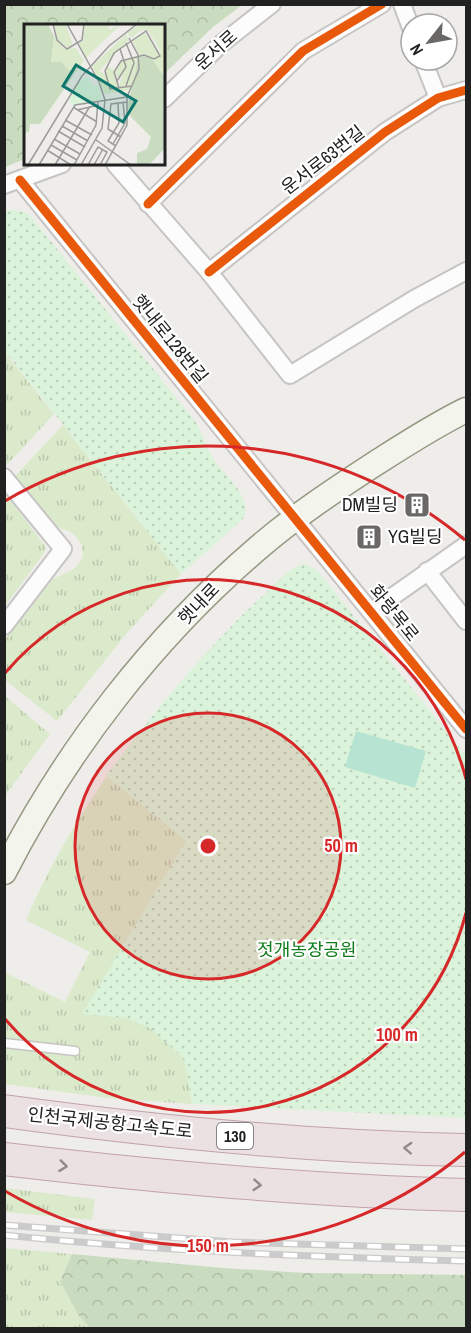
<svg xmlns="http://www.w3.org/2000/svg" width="471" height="1333" font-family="'Archivo Narrow','Noto Sans KR',sans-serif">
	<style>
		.grass { fill: url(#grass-tufts) }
		.forest { fill: url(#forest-crowns) }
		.park { fill: url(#park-dots) }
		.pitch { fill: #b7e4d2 }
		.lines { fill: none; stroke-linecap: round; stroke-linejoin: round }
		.service-casing { stroke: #c6c5c4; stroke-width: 11 }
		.minor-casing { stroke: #c6c5c4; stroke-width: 20 }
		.secondary-casing { stroke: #969882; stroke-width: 27 }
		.motorway-casing { stroke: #c3a2ab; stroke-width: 34 }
		.service { stroke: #fdfcfc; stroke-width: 8 }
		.minor { stroke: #fdfcfc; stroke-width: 16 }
		.secondary { stroke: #f3f4ec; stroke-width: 24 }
		.motorway { stroke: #ebe0e2; stroke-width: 32 }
		.rail-casing { stroke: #cbcbcb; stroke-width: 7 }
		.rail { stroke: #fff; stroke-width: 4.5; stroke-dasharray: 14; stroke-linecap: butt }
		.cycleway-casing { stroke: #fff; stroke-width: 13 }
		.cycleway { stroke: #e8590c; stroke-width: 9 }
		.oneway { stroke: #908a8b }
		.ring { fill: none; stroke: #d62828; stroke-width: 3 }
		.labels { text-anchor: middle; stroke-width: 4.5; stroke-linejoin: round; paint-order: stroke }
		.shield { fill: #fff; stroke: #646464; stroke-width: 1.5 }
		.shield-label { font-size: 16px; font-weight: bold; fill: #212121 }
		.street-label { font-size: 18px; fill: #212121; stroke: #fff }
		.poi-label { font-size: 18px; fill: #212121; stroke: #fff; text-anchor: end }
		.park-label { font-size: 18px; fill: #107d1b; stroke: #fff }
		.inset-road { fill: none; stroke: #9d9b9a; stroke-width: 1.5 }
		.view { fill: #0f766e; fill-opacity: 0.15; stroke: #0f766e; stroke-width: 3 }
		.inset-edge { fill: none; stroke: #212121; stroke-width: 3 }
		.centre { fill: #d62828; stroke: #fff; stroke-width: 3 }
		.ring-label { font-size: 18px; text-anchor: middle; font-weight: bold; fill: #d62828; stroke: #fff; stroke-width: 4.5; stroke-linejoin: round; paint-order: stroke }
	</style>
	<defs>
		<pattern id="grass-tufts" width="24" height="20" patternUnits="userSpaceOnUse" patternTransform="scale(1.5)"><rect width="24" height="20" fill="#dbeacb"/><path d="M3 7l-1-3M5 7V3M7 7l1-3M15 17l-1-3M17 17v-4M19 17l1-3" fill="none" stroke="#bcc8ae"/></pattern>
		<pattern id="forest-crowns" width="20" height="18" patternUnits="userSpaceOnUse" patternTransform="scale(1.5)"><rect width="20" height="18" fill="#cadcc0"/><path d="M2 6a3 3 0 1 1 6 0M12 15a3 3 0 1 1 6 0" fill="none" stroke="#adbca5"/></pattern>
		<pattern id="park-dots" width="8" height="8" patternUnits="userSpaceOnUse" patternTransform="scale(1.5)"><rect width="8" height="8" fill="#daf3da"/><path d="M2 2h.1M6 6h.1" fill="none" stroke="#bbd0bb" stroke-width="1.8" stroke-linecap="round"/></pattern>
	</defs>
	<rect width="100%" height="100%" fill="#efedea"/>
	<g class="grass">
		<polygon points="4,351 54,414 6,466 4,464"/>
		<polygon points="63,425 181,574 126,634 57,721 5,680 5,640 53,579 72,570 78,565 83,556 82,546 76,536 69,531 56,527 15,476"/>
		<polygon points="5,493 46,547 44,553 5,606"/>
		<path d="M220 639 185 1059 192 1104 107 1098 5 1084 4 972 65 1002 90 952 26 920C71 814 142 723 220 639Z"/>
		<polygon points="5,696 50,734 5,796"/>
		<polygon points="5,1188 95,1199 92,1220 5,1212"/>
		<polygon points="4,1248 72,1254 60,1281 79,1316 90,1328 5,1328"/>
	</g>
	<g class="forest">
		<polygon points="5,4 242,4 242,5 213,27 164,74 164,26 26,26 25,159 5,167"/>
		<polygon points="72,1254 223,1268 306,1273 466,1275 466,1328 90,1328 79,1316 60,1281"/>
	</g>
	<g class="park">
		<path d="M14 210 27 213 33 219 195 421C202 432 205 445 212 456 223 476 252 494 244 518L181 574 5 351V211Z"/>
		<path d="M306 564 318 571 466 756V1118L192 1104 184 1059 150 1028 125 1018 82 1014 186 841 106 776C156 710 208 645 269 590 280 580 291 565 306 564Z"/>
	</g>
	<polygon class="pitch" points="356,731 426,751 415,788 345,767"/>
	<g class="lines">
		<defs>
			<polyline id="service" points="4,1043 75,1051"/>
			<g id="minor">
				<polyline points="402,4 411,28"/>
				<polyline points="423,60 438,98"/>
				<polyline points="164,99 221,44 272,4"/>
				<polyline points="115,164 209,272 290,375 414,299 466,271"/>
				<polyline points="20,180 466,729"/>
				<polyline points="4,185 62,164"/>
				<polyline points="148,204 303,51 382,4"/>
				<polyline points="209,272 385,132 438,98 466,90"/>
				<polyline points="4,477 63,549 4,626"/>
				<polyline points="427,571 466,621"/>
				<polyline points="372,611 466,545"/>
			</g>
			<path id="secondary" d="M4 872C67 749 154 637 258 548 295 516 336 489 376 463 406 444 435 425 466 410"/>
			<g id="motorway">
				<path d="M4 1111C157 1132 312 1147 466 1150"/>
				<path d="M4 1159C158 1177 312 1191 466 1195"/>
			</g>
		</defs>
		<use href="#service" class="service-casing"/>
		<use href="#minor" class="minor-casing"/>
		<use href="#secondary" class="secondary-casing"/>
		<use href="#motorway" class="motorway-casing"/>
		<use href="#service" class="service"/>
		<use href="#minor" class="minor"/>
		<use href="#secondary" class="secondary"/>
		<use href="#motorway" class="motorway"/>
		<defs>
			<g id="rail">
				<polyline points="4,1225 233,1242 466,1249"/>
				<path d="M4 1235C158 1251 312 1257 466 1261"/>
			</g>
		</defs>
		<use href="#rail" class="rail-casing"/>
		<use href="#rail" class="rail"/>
		<defs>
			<g id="cycleway">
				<polyline points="20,180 466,729"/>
				<polyline points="148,204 303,51 382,4"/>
				<polyline points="209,272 385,132 438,98 466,90"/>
			</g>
		</defs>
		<use href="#cycleway" class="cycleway-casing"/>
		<use href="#cycleway" class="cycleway"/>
	</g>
	<defs><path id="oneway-chevron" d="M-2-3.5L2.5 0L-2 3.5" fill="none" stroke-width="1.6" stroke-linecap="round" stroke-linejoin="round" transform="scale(1.5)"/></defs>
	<g class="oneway">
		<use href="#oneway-chevron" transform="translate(408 1148) rotate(-177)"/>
		<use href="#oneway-chevron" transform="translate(63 1166) rotate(7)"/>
		<use href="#oneway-chevron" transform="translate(257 1185) rotate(4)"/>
	</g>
	<circle cx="208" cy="846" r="133" fill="#d62828" fill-opacity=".12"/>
	<g class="ring">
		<circle cx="208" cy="846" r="133"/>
		<path d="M466 913A267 267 0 0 1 5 1019M5 673A267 267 0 0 1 466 779"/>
		<path d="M465 1152A400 400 0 0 1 5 1191M5 501A400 400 0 0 1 465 540"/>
	</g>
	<defs>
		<symbol id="building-square" viewBox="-11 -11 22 22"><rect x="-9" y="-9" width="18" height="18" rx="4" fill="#696867" stroke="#fff"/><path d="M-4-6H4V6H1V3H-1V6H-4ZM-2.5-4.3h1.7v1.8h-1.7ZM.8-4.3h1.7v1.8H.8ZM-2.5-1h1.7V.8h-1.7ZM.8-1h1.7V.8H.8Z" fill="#fff"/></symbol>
	</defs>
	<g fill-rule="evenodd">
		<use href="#building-square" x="402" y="490" width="30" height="30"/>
		<use href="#building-square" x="354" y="522" width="30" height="30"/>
	</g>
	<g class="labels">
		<rect class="shield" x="217" y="1123" width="36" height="26" rx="4.5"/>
		<g class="shield-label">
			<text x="235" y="1142">130</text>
		</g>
		<g class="street-label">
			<text transform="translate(216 50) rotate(-42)" y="6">운서로</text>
			<text transform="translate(323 160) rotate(-38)" y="6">운서로63번길</text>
			<text transform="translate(170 339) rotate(51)" y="6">햇내로128번길</text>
			<text transform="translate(199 604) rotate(-46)" y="6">햇내로</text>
			<text transform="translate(394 613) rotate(51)" y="6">화랑목로</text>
			<text transform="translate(110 1123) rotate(6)" y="6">인천국제공항고속도로</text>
		</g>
		<g class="poi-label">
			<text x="398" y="511">DM빌딩</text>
			<text x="388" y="543" text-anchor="start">YG빌딩</text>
		</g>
		<g class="park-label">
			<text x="307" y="956">젓개농장공원</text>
		</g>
	</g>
	<g transform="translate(24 24)">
		<rect width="141" height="141" fill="#efedea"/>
		<path d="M30 0H41L49 20 44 24 34 16ZM61 0 85 1V6L97 0 62 34 54 20 59 17ZM116 0H141V54L128 37 137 28 125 8 118 6 107 14 103 9ZM120 8 135 28 133 34 115 31 108 16ZM102 10 105 16 75 47 80 49 86 66 93 64H86L81 52 83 42 90 46V51L94 64 102 42 95 56 91 49 98 37 113 33V49L105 66 81 70 68 42ZM30 12 39 24H52L60 37 53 46H44L38 38H27Z" fill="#dbeacb"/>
		<path d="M0 0H24L30 12 27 38H38L44 46H53L16 100H6L5 108 0 109ZM120 32 128 35 141 54V124L125 141H113V129L123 125 127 113 106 92 104 80 115 33Z" fill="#cadcc0"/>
		<path d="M64 53 69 62 74 61 78 75 48 82 45 73 57 56Z" fill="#daf3da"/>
		<path class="inset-road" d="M29 0 33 16 43 25 58 16 60 0M43 0 75 58 81 76 78 104 57 141M102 19 110 39 102 62M93 57 102 43 96 25M95 64 90 48 97 37 120 31 130 35 136 32 122 7 90 29 81 47 86 65 108 62M49 83 73 98M53 86 75 81M41 96 68 111M38 102 64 117M34 107 61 123M97 113 84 105 87 80 103 78M30 115 56 130M72 116 107 141M89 120 101 99 99 78M27 121 53 136M92 122 84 117 95 99 94 79M23 126 47 141M4 141 58 52 85 22 113 0M15 141 51 81 103 73M31 141 66 82M50 141 72 101 74 77M64 141 74 123 83 128 76 141M70 141 79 125M81 141 103 101V73L115 45 114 31 105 14"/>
		<path class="view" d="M52 41 112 77 99 98 39 62Z"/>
		<rect width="141" height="141" class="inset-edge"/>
	</g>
	<circle cx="208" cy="846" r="9" class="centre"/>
	<g class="ring-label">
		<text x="341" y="852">50 m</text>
		<text x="397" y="1041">100 m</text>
		<text x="208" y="1252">150 m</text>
	</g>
	<rect width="471" height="1333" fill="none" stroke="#212121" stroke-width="12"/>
	<g transform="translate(429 42) rotate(239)"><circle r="28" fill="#ffffff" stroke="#a6a6a6" stroke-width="1.5"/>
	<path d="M0-4.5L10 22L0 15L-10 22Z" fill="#696867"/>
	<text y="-9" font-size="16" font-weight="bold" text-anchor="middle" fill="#212121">N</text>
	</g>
</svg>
